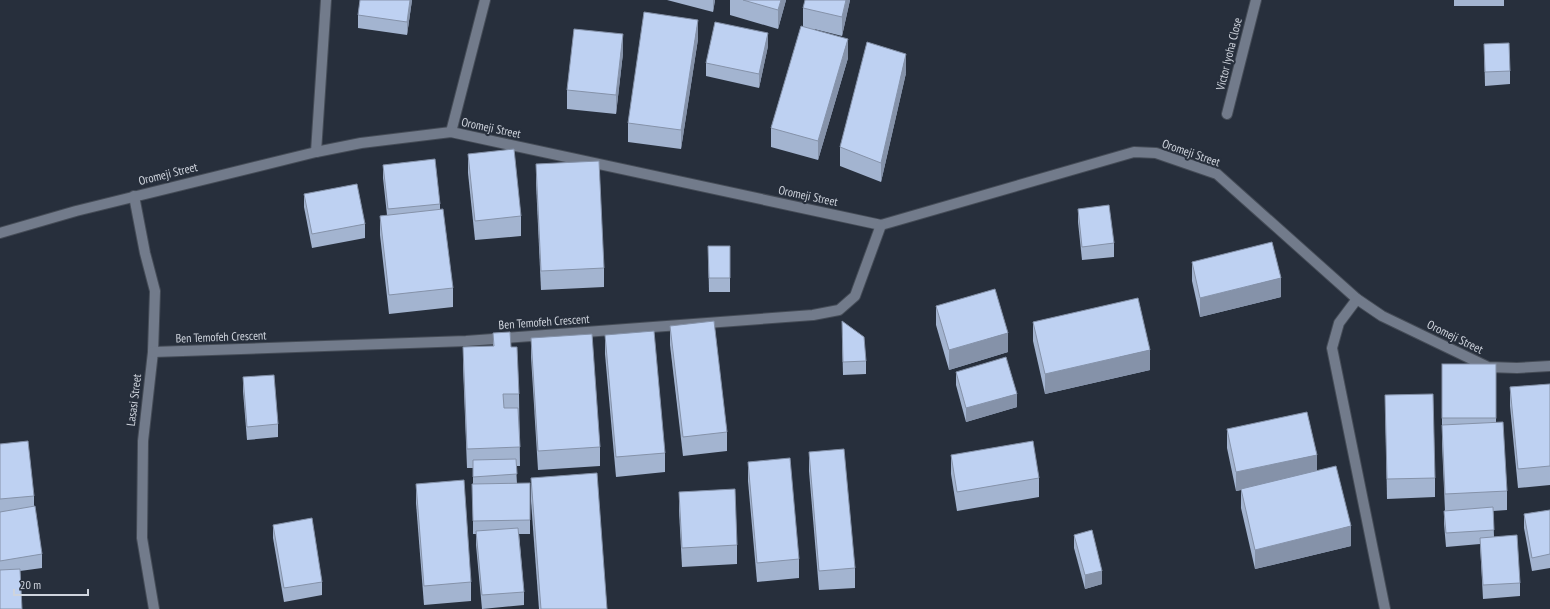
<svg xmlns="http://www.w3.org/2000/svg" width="1550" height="609" font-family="'PT Sans Narrow',sans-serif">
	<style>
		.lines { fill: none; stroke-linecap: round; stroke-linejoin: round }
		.minor-casing { stroke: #454c57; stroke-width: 12 }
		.minor { stroke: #727b8b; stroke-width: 10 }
		.wall { fill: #a3b4d0 }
		.shaded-wall { fill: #8592a9 }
		.building { fill: #bed1f2; stroke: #8592a9 }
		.labels { text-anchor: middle; stroke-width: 4; stroke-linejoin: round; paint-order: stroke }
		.street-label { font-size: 12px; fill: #cfd4dd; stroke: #272f3c }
	</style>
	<rect width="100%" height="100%" fill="#272f3c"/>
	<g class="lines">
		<defs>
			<g id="minor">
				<polyline points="1227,114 1256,0"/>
				<polyline points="451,132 485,0"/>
				<polyline points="316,152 326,0"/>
				<polyline points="134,196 145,253 155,291 153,352 143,441 142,538 154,609"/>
				<polyline points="0,233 76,211 316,152 361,143 451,132 881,225 1134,152 1156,153 1217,174 1357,299 1382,316 1488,367 1517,368 1550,366"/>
				<polyline points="1357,299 1339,323 1332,348 1385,609"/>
				<polyline points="153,352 466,341 813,315 839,310 855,296 881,225"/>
			</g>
		</defs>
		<use href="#minor" class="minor-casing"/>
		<use href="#minor" class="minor"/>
	</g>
	<g class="wall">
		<polygon points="412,0 407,35 358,28 358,15"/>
		<polygon points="667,0 715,0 713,12"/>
		<polygon points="730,0 786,0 778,29 730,15"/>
		<polygon points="850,0 842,36 814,29 848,58 818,160 771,147 771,128 803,26 803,8"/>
		<rect x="1454" y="0" width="50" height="6"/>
		<polygon points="698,39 681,149 628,142 628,123"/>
		<polygon points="1484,44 1510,71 1510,84 1485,86"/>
		<polygon points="768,46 759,88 706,76 706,63"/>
		<polygon points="623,53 616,114 567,109 567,90"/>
		<polygon points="906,73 881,182 840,166 840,147"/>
		<polygon points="468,154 521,216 521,236 475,240 468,173"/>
		<polygon points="536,164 604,268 604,287 541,290 536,183"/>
		<polygon points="383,165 440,204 440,209 453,288 453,307 389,314 380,235 380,216 387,215 383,178"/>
		<polygon points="304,194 365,224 365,238 312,248 304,207"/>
		<polygon points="1078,209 1114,243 1114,257 1082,260 1078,222"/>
		<polygon points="708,246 730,278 730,292 709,292"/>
		<polygon points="1192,262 1281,297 1200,317 1192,281"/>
		<polygon points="936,306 1008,352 949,370 936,325"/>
		<polygon points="1033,322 1150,370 1045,394 1033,341"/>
		<polygon points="670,326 727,432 727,451 683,456 670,345"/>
		<polygon points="493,333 511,347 519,394 520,466 516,466 517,484 530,483 530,534 519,534 524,592 524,605 482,609 476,545 476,534 473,534 473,468 467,468 463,366 463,347 493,346"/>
		<polygon points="605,335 665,453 665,472 616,477 605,354"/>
		<polygon points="842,335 866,361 866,374 843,375"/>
		<polygon points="531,338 600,447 600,466 538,470 531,357"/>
		<polygon points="1442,364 1496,364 1496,423 1507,491 1507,510 1493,511 1494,537 1520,583 1520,596 1483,599 1480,544 1446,547 1444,524 1444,511 1445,511 1442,444"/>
		<polygon points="956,372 1017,407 966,422 956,385"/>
		<polygon points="243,377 278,424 278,437 247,440 243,391"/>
		<polygon points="1550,384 1550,485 1518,488 1510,406 1510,387"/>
		<polygon points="1385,395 1435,478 1435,497 1387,499"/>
		<polygon points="1227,429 1317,471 1351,546 1255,569 1241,508 1241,490 1236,491 1227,448"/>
		<polygon points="0,444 34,496 34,507 42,554 42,568 20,571 0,609"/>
		<polygon points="809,452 855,568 855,588 819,590 809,471"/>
		<polygon points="951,455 1039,478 1039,497 957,511 951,474"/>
		<polygon points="748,462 799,559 799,578 757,582 748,481"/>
		<polygon points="531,478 607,609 539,609 531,501"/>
		<polygon points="416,484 471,582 471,601 424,605 416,503"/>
		<polygon points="679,492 737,545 737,564 682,567 679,511"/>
		<polygon points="1550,510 1550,568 1532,571 1524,528 1524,514"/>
		<polygon points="273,525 322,582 322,595 284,602 273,538"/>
		<polygon points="1074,535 1102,584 1085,589 1074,548"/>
	</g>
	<g class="shaded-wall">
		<polygon points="410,0 412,0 407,35 407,22"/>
		<polygon points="713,0 715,0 713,12"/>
		<polygon points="781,0 786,0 778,29 778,10"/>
		<polygon points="846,0 850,0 842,36 842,17"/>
		<polygon points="698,20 698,39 681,149 681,130"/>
		<polygon points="768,33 768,46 759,88 759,74"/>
		<polygon points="623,34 623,53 616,114 616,95"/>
		<polygon points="848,39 848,58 818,160 818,141"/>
		<polygon points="906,54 906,73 881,182 881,163"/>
		<polygon points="1281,278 1281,297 1200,317 1200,298"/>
		<polygon points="1008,333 1008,352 949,370 949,350"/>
		<polygon points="1150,350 1150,370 1045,394 1045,374"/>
		<polygon points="1017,394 1017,407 966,422 966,408"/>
		<polygon points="1317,455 1317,474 1236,491 1236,472"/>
		<polygon points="1351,526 1351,546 1255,569 1255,550"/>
		<polygon points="1102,571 1102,584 1085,589 1085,575"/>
	</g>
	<g class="building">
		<polygon points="360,0 410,0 407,22 358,15"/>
		<polygon points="743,0 781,0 778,10"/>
		<polygon points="805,0 846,0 842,17 803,8"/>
		<polygon points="644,12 698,20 681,130 628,123"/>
		<polygon points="715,22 768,33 759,74 706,63"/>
		<polygon points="801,26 848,39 818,141 771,128"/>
		<polygon points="574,29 623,34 616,95 567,90"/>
		<polygon points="867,42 906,54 881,163 840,147"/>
		<polygon points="1509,43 1510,71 1485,72 1484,44"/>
		<polygon points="514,149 521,216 475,221 468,154"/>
		<polygon points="435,159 440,204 388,209 383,165"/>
		<polygon points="599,161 604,268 541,271 536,164"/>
		<polygon points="357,184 365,224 312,234 304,194"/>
		<polygon points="1109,205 1114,243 1082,247 1078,209"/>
		<polygon points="443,209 453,288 389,295 380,216"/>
		<polygon points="1272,242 1281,278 1200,298 1192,262"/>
		<polygon points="708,246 730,246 730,278 709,278"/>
		<polygon points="995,289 1008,333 949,350 936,306"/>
		<polygon points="1138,298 1150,350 1045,374 1033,322"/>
		<polygon points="714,321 727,432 683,437 670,326"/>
		<polygon points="842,321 864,337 866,361 843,362"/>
		<polygon points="654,331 665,453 616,457 605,335"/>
		<polygon points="510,332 511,347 517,347 519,394 503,394 504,408 518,408 520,447 467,449 463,347 494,346 493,333"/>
		<polygon points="592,334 600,447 538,451 531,338"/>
		<polygon points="1006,357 1017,394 966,408 956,372"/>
		<rect x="1442" y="364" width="54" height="54"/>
		<polygon points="274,375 278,424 247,427 243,377"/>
		<polygon points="1550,384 1550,466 1518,469 1510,387"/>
		<polygon points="1433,394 1435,478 1387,479 1385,395"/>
		<polygon points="1307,412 1317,455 1236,472 1227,429"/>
		<polygon points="1503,422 1507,491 1445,494 1442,425"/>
		<polygon points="28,441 34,496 0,499 0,444"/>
		<polygon points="1033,441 1039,478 957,492 951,455"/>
		<polygon points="844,449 855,568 819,571 809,452"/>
		<polygon points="790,458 799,559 757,563 748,462"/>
		<polygon points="516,459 517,474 473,477 473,460"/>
		<polygon points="1336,466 1351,526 1255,550 1241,489"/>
		<polygon points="597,473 607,609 541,609 531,478"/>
		<polygon points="464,480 471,582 424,586 416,484"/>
		<polygon points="530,483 530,520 473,521 472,484"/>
		<polygon points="735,489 737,545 682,548 679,492"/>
		<polygon points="35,506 42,554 0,561 0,512"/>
		<polygon points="1493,507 1494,530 1446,533 1444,511"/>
		<polygon points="1550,510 1550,554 1532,558 1524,514"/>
		<polygon points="312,518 322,582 284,588 273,525"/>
		<polygon points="518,528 524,592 482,595 476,531"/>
		<polygon points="1092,530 1102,571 1085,575 1074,535"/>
		<polygon points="1517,535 1520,583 1483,585 1480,538"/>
		<polygon points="20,569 22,609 0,609 0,570"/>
	</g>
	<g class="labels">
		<g class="street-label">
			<text transform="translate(1229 54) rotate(-76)" y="4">Victor Iyoha Close</text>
			<text transform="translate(491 128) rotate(12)" y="4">Oromeji Street</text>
			<text transform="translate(1191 153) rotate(19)" y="4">Oromeji Street</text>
			<text transform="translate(168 174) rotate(-14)" y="4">Oromeji Street</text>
			<text transform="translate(808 196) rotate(12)" y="4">Oromeji Street</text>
			<text transform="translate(544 322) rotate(-4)" y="4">Ben Temofeh Crescent</text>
			<text transform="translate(221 337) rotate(-2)" y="4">Ben Temofeh Crescent</text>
			<text transform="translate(1455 337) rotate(26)" y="4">Oromeji Street</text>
			<text transform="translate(134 400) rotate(-83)" y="4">Lasasi Street</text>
		</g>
	</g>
	<path d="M14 589v6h74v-6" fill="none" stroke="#cfd4dd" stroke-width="2"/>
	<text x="20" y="589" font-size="12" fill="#cfd4dd" stroke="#272f3c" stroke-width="3" paint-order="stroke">20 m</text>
</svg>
